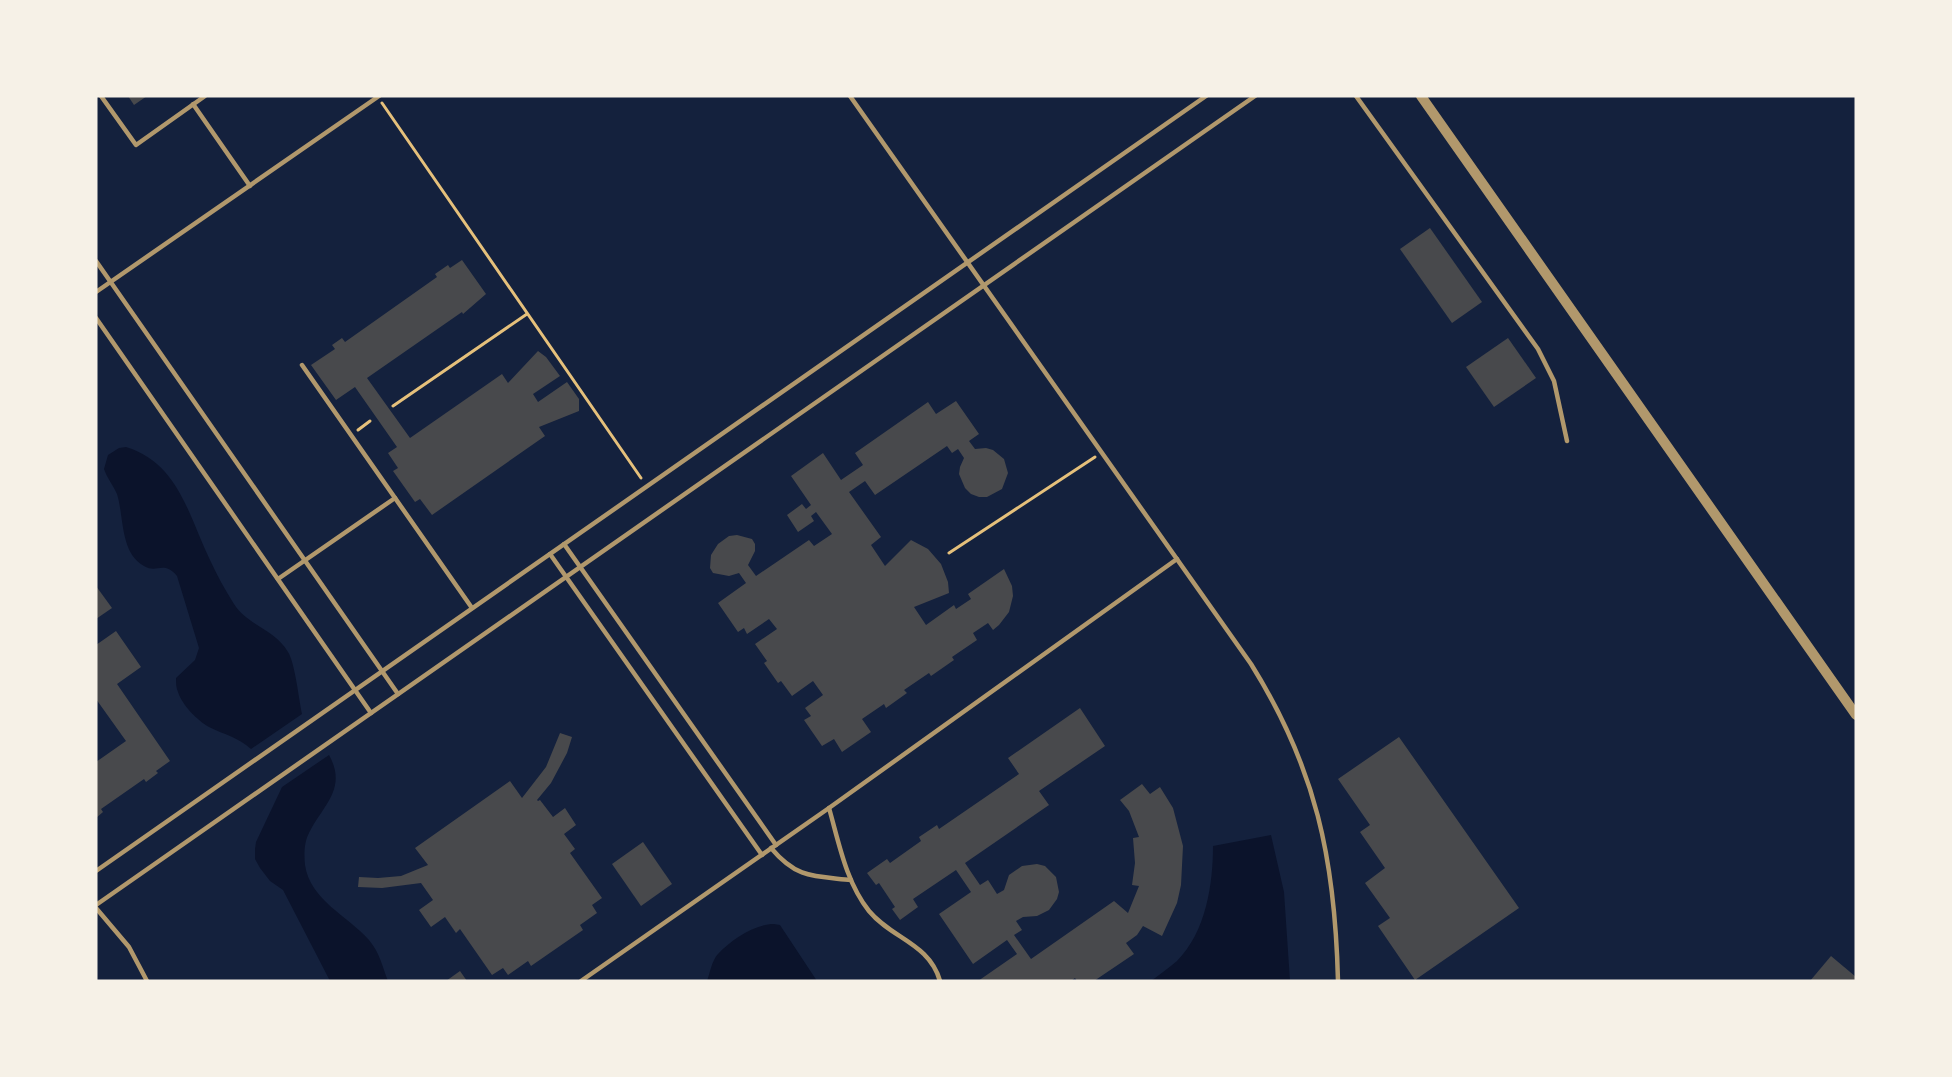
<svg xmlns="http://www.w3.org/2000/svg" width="1952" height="1077" font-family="'Asap Condensed',sans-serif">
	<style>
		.water { fill: #0b132b }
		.building { fill: #48494c }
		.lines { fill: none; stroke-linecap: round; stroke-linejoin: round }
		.path { stroke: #e5c07b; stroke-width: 3 }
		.service { stroke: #b1986c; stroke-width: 4.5 }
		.tertiary { stroke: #b1986c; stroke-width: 10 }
	</style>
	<rect width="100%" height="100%" fill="#14213d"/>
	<g class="water">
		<path d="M126 447C179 463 189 517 210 560 217 575 225 590 234 604 248 626 275 629 288 652 295 663 299 700 302 714L251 749C238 737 225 735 209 727 198 721 182 705 178 692 176 688 176 683 176 678L195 660 199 648 177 576C163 560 157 574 144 566 120 553 124 516 117 494 113 485 107 478 104 469L108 455 119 448Z"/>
		<path d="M329 755C348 789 322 806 309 833 304 842 304 855 305 865 310 900 348 916 369 940 380 953 382 966 388 981H330L283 890 270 881 260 868 255 859V849L256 842 282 787Z"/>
		<path d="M1271 835 1284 892 1290 981H1151C1160 974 1169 968 1177 961 1206 932 1213 884 1213 846Z"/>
		<path d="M774 924 780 925 817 981H707C710 973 712 960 718 954 731 940 755 924 774 924Z"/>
	</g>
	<g class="building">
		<polygon points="128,96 147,96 134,105"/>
		<polygon points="1430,228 1482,302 1452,323 1400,249"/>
		<polygon points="462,260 486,294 463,314 462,312 367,378 410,438 502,374 508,383 538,351 546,357 560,376 533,394 538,402 567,382 579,399 579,411 539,427 545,436 432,515 420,499 415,502 393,471 398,468 388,453 397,447 355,387 336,400 311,365 335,349 332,345 342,338 345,342 437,277 435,274 448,265 450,268"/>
		<polygon points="1508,338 1536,378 1494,407 1466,367"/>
		<polygon points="956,401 979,434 969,441 975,449 986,448 993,450 1004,459 1008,473 1002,489 987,497 979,497 971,494 965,488 959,474 960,467 964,458 958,449 952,453 947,446 875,495 865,481 849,492 881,537 871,545 885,566 911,540 928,549 941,564 948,582 949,593 914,607 926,625 954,605 956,609 971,599 968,594 1004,569 1012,586 1013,596 1009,612 999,625 993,630 988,623 973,633 977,640 952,657 954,660 931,676 929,673 904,690 907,693 886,708 884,704 862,719 871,732 842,752 834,739 822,746 804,720 811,716 805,708 823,695 813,681 792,696 781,681 778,683 764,663 767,661 755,644 777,629 769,619 747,634 744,628 738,632 718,603 746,583 739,573 729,576 713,573 710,568 711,555 718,544 729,536 737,535 752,539 755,544 755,551 748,565 756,576 809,540 814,546 832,534 816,512 811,516 814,521 798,532 787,515 802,504 806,509 811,505 791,476 823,453 841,480 863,465 855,453 928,402 936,414"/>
		<polygon points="96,586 112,608 96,619"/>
		<polygon points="116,631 141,667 117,684 170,761 156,771 158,773 146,782 144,779 101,809 103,812 96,818 96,762 126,741 96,699 96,645"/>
		<polygon points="1080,708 1105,746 1039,791 1049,805 965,863 980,885 988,880 997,894 1004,890 1009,875 1022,866 1037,864 1045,866 1056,877 1059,892 1057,899 1049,910 1037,916 1023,917 1016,921 1022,930 1014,935 1031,959 1114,901 1128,913 1139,886 1132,885 1135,863 1133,838 1139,837 1129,811 1120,800 1142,784 1150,794 1160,787 1173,808 1183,846 1181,885 1177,903 1162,936 1143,926 1137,935 1126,943 1134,954 1094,981 1077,981 1075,978 1071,981 978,981 1017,954 1007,940 973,964 939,914 971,892 956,870 913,899 918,907 900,920 892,909 895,907 879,883 876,885 867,873 887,859 890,863 921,841 919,837 937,825 939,829 1019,774 1008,758"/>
		<polygon points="560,733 572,737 567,753 551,783 537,800 538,801 540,800 553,817 565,808 576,825 564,834 575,849 570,853 602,898 592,905 597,913 580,925 583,930 531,966 528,961 508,975 503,968 492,975 460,929 456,933 445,917 431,927 419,910 433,900 421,883 382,888 358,887 359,877 378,878 401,876 428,865 415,848 510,781 522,798 546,767"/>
		<polygon points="1399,737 1519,908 1415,980 1378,926 1390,918 1365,883 1385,868 1360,832 1370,825 1338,779"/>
		<polygon points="643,842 672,884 641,906 612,864"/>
		<polygon points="1831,956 1856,977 1856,981 1810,981"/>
		<polygon points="460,971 467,981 446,981"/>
	</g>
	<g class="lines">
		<g class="path">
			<polyline points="382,103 641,478"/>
			<polyline points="393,406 527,314"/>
			<polyline points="358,430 370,421"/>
			<polyline points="949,553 1095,457"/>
		</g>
		<g class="service">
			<polyline points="101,96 136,145 205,96"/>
			<path d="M850 96 1251 664C1316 768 1335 859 1338 981"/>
			<polyline points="1356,96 1538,349 1554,381 1567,441"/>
			<polyline points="193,104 250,186"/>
			<polyline points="96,261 398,694"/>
			<polyline points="96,292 379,96"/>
			<polyline points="96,318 371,713"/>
			<polyline points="302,365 472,608"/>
			<polyline points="564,544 776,845"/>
			<polyline points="550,554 762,855"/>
			<polyline points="278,579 395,498"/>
			<path d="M829 808C839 843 846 882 869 911 892 939 929 943 940 981"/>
			<path d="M771 848C797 879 814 876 851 880"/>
			<polyline points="96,871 1206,96"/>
			<polyline points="96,905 1255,96"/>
			<polyline points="96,908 129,947 147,981"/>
			<polyline points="581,981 829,808 1177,559"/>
		</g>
		<polyline class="tertiary" points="1421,96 1856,715"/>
	</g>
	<rect width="1952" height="1077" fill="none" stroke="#f6f1e7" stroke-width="195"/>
</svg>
